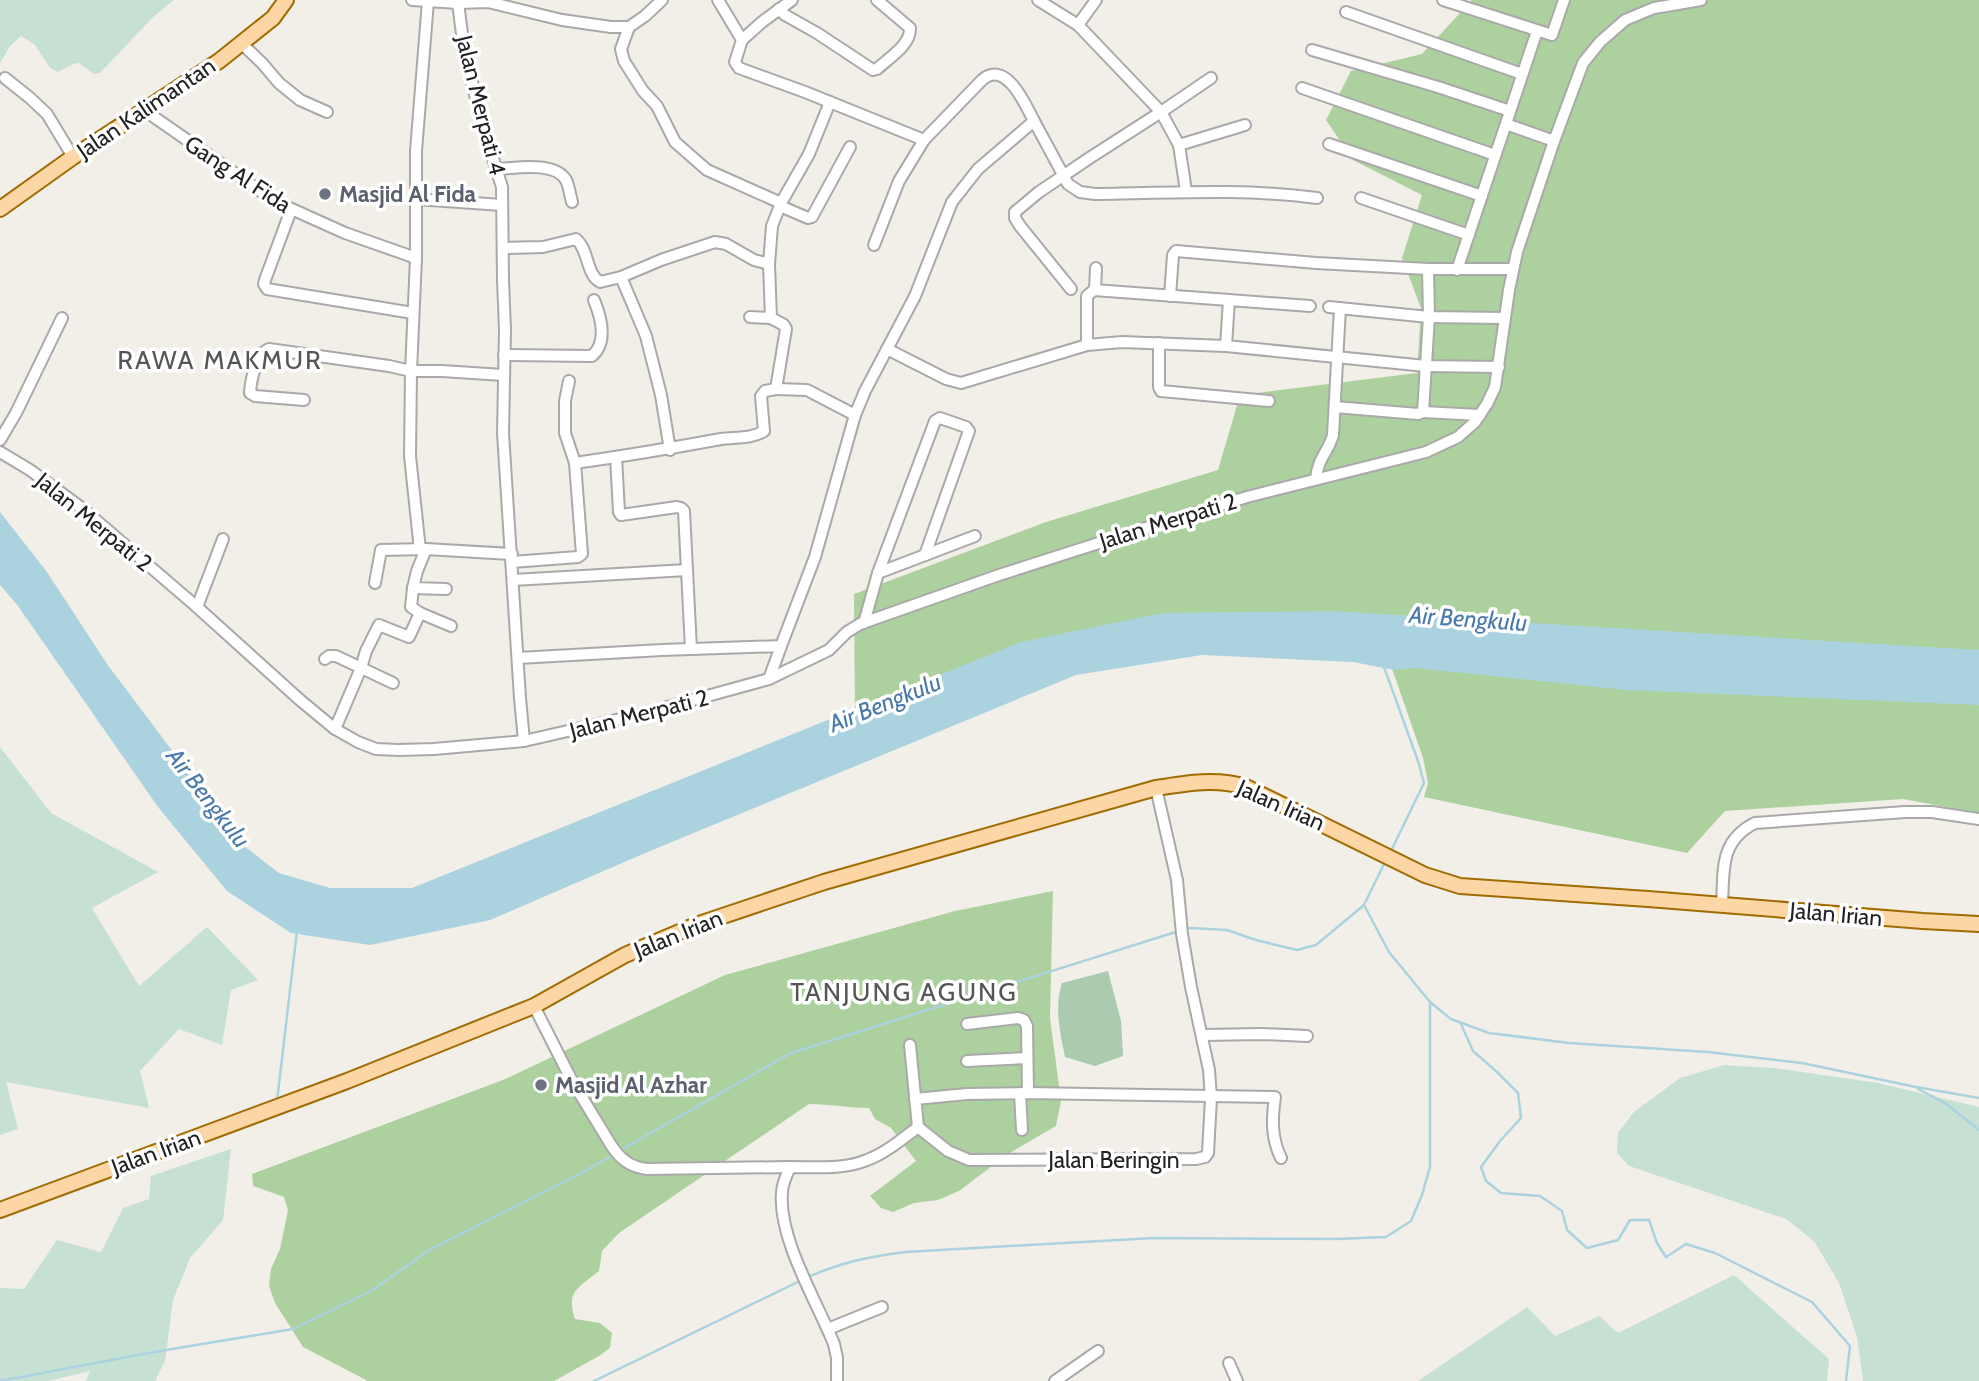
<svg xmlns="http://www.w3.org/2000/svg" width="1979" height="1381" font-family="Cabin,sans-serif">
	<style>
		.forest { fill: #add19e }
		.wetland { fill: #c6e0d4 }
		.cemetery { fill: #aacbaf }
		.water { fill: #aad3df }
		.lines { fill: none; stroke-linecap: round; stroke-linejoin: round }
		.stream { stroke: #aad3df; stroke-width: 2.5 }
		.minor-casing { stroke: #a9a9a9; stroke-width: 14 }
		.major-casing { stroke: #a06b00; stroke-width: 18 }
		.minor { stroke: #fff; stroke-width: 10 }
		.major { stroke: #fcd6a4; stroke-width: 14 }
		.worship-dot { fill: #6b7280; stroke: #fff; stroke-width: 2.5 }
		.labels { text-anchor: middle; stroke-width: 7; stroke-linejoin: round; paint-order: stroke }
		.street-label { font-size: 23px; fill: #222; stroke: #fff }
		.worship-label { font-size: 23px; font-weight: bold; fill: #5b616d; stroke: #fff; text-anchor: start }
		.water-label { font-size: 24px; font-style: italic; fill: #4a7aab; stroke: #fff }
		.quarter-label { font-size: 26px; letter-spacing: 2px; fill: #555; stroke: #fff }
	</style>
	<rect width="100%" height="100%" fill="#f2efe9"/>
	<g class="forest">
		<polygon points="1472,0 1979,0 1979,813 1903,799 1725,811 1687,853 1424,797 1428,783 1423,758 1387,654 1345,619 855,719 854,594 1046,522 1218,470 1240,395 1417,373 1421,308 1402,258 1422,195 1353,160 1326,120 1351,71 1422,54"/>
		<path d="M1053 891 1050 1018 1061 1101 1056 1126 1008 1154 959 1191 938 1200 914 1203 893 1212 881 1208 870 1196 916 1161 891 1128 875 1119 869 1108C849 1108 829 1104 809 1104L619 1233 602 1251 599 1271C578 1288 566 1291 575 1319L600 1323 612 1333 610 1348 599 1356 554 1381H368L303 1347 275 1303 269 1286 271 1269 280 1249 288 1210 284 1197 253 1186 252 1174 503 1080 725 975 955 911Z"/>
	</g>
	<g class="wetland">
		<polygon points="0,0 174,0 153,17 100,73 94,74 79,63 73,64 58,72 50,68 35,45 21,36 10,46 0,63"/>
		<polygon points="0,747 51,813 158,872 92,908 139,986 207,927 258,980 231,990 222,1045 179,1029 140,1071 149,1108 6,1082 18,1129 0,1135"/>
		<polygon points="1724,1065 1774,1068 1878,1083 1979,1107 1979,1381 1863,1381 1857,1337 1839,1283 1814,1241 1786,1219 1629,1166 1617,1153 1618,1133 1634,1112 1680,1078"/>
		<polygon points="231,1149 223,1220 190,1258 173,1300 165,1361 155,1381 86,1381 90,1371 49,1381 0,1381 0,1288 24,1289 57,1240 101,1252 123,1208 149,1199 151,1176"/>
		<polygon points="1734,1275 1829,1359 1827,1381 1418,1381 1527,1307 1555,1336 1599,1316 1618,1333"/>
	</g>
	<path class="cemetery" d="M1108 971 1121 1021 1123 1056 1095 1066 1065 1057C1060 1032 1054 1008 1062 983Z"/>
	<polygon class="water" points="0,512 47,572 107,664 244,846 279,873 330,888 412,888 1021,642 1163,613 1332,611 1979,650 1979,705 1626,690 1415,668 1394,670 1353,662 1202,655 1076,675 650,851 490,920 370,945 291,933 227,891 158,807 18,606 0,585"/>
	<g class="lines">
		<g class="stream">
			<polyline points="1384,667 1418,761 1424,783 1390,853"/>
			<polyline points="1185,929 1191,928 1227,930 1256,940 1297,950 1316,945 1364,905 1385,862"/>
			<polyline points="1430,1002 1451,1019 1489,1033 1569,1043 1708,1052 1802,1063 1916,1087 1979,1098"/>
			<polyline points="1460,1022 1473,1051 1497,1072 1518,1093 1521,1118 1500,1141 1481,1167 1486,1181 1501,1193 1540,1196 1562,1211 1567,1230 1587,1248 1618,1240 1630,1220 1649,1220 1657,1243 1666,1257 1686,1244 1715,1253 1812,1302 1850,1346 1846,1381"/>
			<polyline points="1918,1089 1945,1103 1979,1130"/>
			<polyline points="277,1101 297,931"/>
			<polyline points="621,1150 791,1053 1179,931"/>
			<path d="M808 1277C843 1262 867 1257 905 1252L1153 1238 1338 1239 1386 1237 1411 1221 1422 1195 1430 1167V1002L1389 952 1364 905"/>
			<polyline points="0,1381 154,1352 293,1329 371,1291 431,1249 574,1177 615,1154"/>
			<polyline points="594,1381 802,1280"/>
		</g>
		<defs>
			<g id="minor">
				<polyline points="412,0 458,3 488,2 562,20 611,27 629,27 645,16 662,0"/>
				<polyline points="718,0 742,40 762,22 792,0"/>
				<polyline points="1038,0 1078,25 1161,112 1091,157 1039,192 1015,212 1015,218 1020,226 1071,289"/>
				<polyline points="1443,0 1552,35 1564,0"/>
				<polyline points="458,3 464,49 471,78 481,120 502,187 503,280 505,330 503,433 520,698 524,741"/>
				<path d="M779 9 785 15 817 33 873 70 877 69C889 58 911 45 910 28L877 0"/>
				<polyline points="1346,12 1522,74"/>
				<polyline points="1078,25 1096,0"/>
				<polyline points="629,27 621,49 624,61 643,91 657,106 675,142 707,170 781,203"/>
				<path d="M742 40 735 62 739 68 805 92 924 140 982 80C1006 59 1025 104 1034 121"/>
				<polyline points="241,43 262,63 279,83 300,100 327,112"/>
				<polyline points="1312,50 1438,87 1510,111"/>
				<polyline points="5,78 30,98 47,114 73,157"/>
				<polyline points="1302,88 1495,155"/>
				<polyline points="144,110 276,202 345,233 416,258"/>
				<polyline points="1506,124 1554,141"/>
				<polyline points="1329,144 1482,196"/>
				<polyline points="1179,145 1245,125"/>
				<path d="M498 169C516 168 555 161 566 180 569 186 570 195 572 202"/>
				<polyline points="1186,191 1179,145 1161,112 1211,78"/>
				<polyline points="1361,198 1469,235"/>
				<polyline points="416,199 502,205"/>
				<polyline points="780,206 808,218 812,217 850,147"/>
				<polyline points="291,210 265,280 264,284 267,289 413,313"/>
				<polyline points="874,245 899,181 924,140"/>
				<path d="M503 248 543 247 576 239C589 250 586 274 600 282L621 277 661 260 715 242 726 244 754 260 769 264"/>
				<polyline points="1457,270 1537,31"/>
				<polyline points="621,277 646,336 661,395 670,450"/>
				<polyline points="1095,290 1096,268"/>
				<polyline points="1170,296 1173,255 1176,251 1316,263 1428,269 1513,269"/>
				<polyline points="1329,307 1429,317 1505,318"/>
				<polyline points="750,317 771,318"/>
				<polyline points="1159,343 1159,387 1161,391 1269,401"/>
				<polyline points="1087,345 1087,296 1094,290 1229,300"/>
				<polyline points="1226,346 1229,300 1310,306"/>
				<polyline points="887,349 946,379 961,383 1087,345 1122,342 1226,346 1426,366 1499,367"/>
				<path d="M504 355 592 356C608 342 601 317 594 300"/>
				<polyline points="776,389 807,390 855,415"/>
				<path d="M304 400 255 396 250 393C251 379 256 354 269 349L389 366 411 371H442L503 375"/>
				<polyline points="1335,407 1418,414 1423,412 1429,317 1428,269"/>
				<polyline points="1423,412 1480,415"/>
				<polyline points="0,440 16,413 62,318"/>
				<polyline points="0,452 30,470 83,509 197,607 300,700 335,729 358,742 376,749 398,750 434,749 524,741 642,714 769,679 829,650 847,632 860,624 999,575 1152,526 1247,497 1426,452 1458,437 1475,422 1487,404 1495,387 1509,290 1517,252 1554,141 1583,63 1600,42 1625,20 1654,8 1701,0"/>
				<polyline points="616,457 619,512 621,515 677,507 681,508 684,511 691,649"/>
				<path d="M575 463C624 456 672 448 721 439 734 437 752 439 764 431L761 396 765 391 776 389 786 329 784 325 771 318 769 264 772 226 781 203 809 154 830 102"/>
				<path d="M1316 479C1318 457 1328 453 1333 435L1340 308"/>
				<polyline points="426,549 417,571 413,588 446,589"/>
				<polyline points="420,550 410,456 411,371 416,258 416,151 428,1"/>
				<polyline points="512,562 578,557 582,554 575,463 565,433 565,401 569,381"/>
				<polyline points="878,573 975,536"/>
				<polyline points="513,580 687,570"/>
				<polyline points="375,583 381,550 426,549 512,554"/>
				<polyline points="197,607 223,539"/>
				<polyline points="420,613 451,626"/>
				<polyline points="864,623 878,573 935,421 940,418 966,427 969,431 925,555"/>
				<path d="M518 658 662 650 781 646 815 557 855 415 865 391 915 296 952 202 978 169 1034 121 1068 184 1080 192 1095 194C1170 193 1242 188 1317 198"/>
				<polyline points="325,659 329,656 336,656 393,683"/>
				<polyline points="769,679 781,646"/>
				<polyline points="335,729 361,668 366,651 379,625 409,637 420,613 411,607 413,588"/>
				<path d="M1722 905C1724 871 1719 841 1755 823L1905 812H1932L1979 819"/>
				<path d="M534 1006 572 1081 611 1145C620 1159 630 1167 647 1169L790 1167"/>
				<polyline points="967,1024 1018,1018 1024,1020 1027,1026 1028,1093"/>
				<polyline points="1203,1035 1262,1034 1307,1036"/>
				<polyline points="910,1045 918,1127"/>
				<polyline points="967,1061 1027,1058"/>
				<polyline points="1020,1093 1022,1130"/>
				<path d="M915 1099 967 1094 1028 1093 1275 1097C1272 1118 1271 1138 1281 1158"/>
				<polyline points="828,1329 882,1307"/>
				<polyline points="1229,1363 1237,1381"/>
				<path d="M837 1381V1358L834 1344C817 1302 778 1238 782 1193 782 1184 786 1176 790 1167 815 1167 843 1170 867 1160 886 1153 902 1139 918 1127L948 1151 969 1160 1196 1159 1205 1157 1208 1153 1211 1098 1209 1070 1191 987 1182 934 1177 880 1156 788"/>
				<polyline points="1055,1381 1098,1351"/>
			</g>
			<g id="major">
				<polyline points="0,209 73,157 219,61 273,18 286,0"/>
				<path d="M0 1210 347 1081 534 1006 625 955 696 925 824 882 1156 788C1187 783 1216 778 1246 787L1425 875 1460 886 1648 899 1923 921 1979 924"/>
			</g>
		</defs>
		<use href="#minor" class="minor-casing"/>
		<use href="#major" class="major-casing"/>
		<use href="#minor" class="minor"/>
		<use href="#major" class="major"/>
	</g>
	<g class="worship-dot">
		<circle cx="325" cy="194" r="7"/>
		<circle cx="541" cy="1085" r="7"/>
	</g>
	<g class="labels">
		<g class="street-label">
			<text transform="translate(481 105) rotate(76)" y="8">Jalan Merpati 4</text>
			<text transform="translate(146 108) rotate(-34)" y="8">Jalan Kalimantan</text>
			<text transform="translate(238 174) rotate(33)" y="8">Gang Al Fida</text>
			<text transform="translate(1168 521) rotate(-17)" y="8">Jalan Merpati 2</text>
			<text transform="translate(94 522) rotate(39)" y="8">Jalan Merpati 2</text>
			<text transform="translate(639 714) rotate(-14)" y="8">Jalan Merpati 2</text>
			<text transform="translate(1281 805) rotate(24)" y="8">Jalan Irian</text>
			<text transform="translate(1836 914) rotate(5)" y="8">Jalan Irian</text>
			<text transform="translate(678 934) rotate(-22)" y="8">Jalan Irian</text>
			<text transform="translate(156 1152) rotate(-20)" y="8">Jalan Irian</text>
			<text x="1114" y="1168">Jalan Beringin</text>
		</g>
		<g class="worship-label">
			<text x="339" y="202">Masjid Al Fida</text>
			<text x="555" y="1093">Masjid Al Azhar</text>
		</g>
		<g class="water-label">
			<text transform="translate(1468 619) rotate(4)" y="8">Air Bengkulu</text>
			<text transform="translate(885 703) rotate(-22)" y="8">Air Bengkulu</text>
			<text transform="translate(208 798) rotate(52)" y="8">Air Bengkulu</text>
		</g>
		<g class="quarter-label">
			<text x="220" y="369">RAWA MAKMUR</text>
			<text x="904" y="1001">TANJUNG AGUNG</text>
		</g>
	</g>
</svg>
